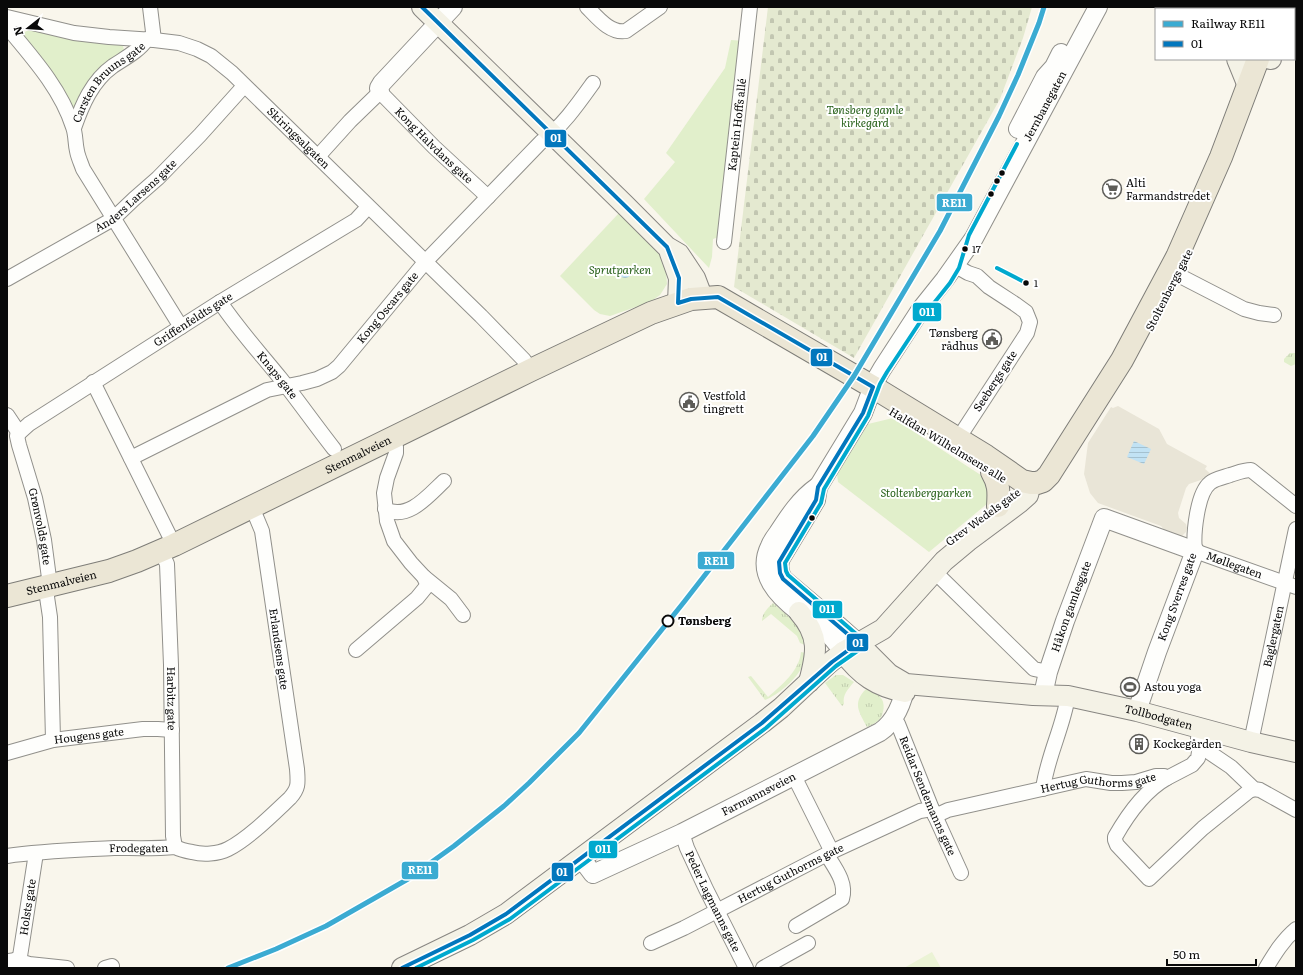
<svg xmlns="http://www.w3.org/2000/svg" width="1303" height="975" font-family="Literata,serif">
	<style>
		.grass { fill: url(#grass-tufts) }
		.cemetery { fill: url(#cemetery-stones) }
		.park { fill: #e1efcb }
		.pitch { fill: #ebf3d5 }
		.plaza { fill: #e9e5d7 }
		.water { fill: url(#water-rules) }
		.lines { fill: none; stroke-linecap: round; stroke-linejoin: round }
		.minor-casing { stroke: #91908b; stroke-width: 16 }
		.tertiary-casing { stroke: #91908b; stroke-width: 20 }
		.secondary-casing { stroke: #888682; stroke-width: 22 }
		.primary-casing { stroke: #7e7d78; stroke-width: 24 }
		.minor { stroke: #fefefc; stroke-width: 14 }
		.tertiary { stroke: #fefefc; stroke-width: 18 }
		.secondary { stroke: #f4f2e6; stroke-width: 20 }
		.primary { stroke: #ebe6d5; stroke-width: 22 }
		.bus-1-casing { stroke: #fff; stroke-width: 7 }
		.bus-2-casing { stroke: #fff; stroke-width: 7 }
		.bus-1 { stroke: #0277bd; stroke-width: 4 }
		.bus-2 { stroke: #00a9ce; stroke-width: 4 }
		.rail-1-casing { stroke: #fff; stroke-width: 8 }
		.rail-1 { stroke: #3babd2; stroke-width: 5 }
		.bus-dot { fill: #090909; stroke: #fff; stroke-width: 1.5 }
		.stop-dot { fill: #fff; stroke: #090909; stroke-width: 2 }
		.labels { text-anchor: middle; stroke-width: 4; stroke-linejoin: round; paint-order: stroke }
		.bus-label { font-size: 10px; fill: #090909; stroke: #fff; text-anchor: start }
		.street-label { font-size: 11px; fill: #090909; stroke: #fff }
		.park-label { font-size: 11px; font-style: italic; fill: #28611a; stroke: #fff }
		.poi-label { font-size: 11px; fill: #090909; stroke: #fff; text-anchor: start }
		.stop-label { font-size: 11px; font-weight: bold; fill: #090909; stroke: #fff; text-anchor: start }
		.line-badge { stroke: #fff; stroke-width: 1.5 }
		.badge-label { font-size: 11px; text-anchor: middle; font-weight: bold; fill: #fff }
	</style>
	<defs>
		<pattern id="grass-tufts" width="24" height="20" patternUnits="userSpaceOnUse"><rect width="24" height="20" fill="#e1efcb"/><path d="M3 7l-1-3M5 7V3M7 7l1-3M15 17l-1-3M17 17v-4M19 17l1-3" fill="none" stroke="#c0ccad"/></pattern>
		<pattern id="cemetery-stones" width="16" height="16" patternUnits="userSpaceOnUse"><rect width="16" height="16" fill="#e4e9d0"/><path d="M2 7V4a2 2 0 0 1 4 0v3zM10 15v-3a2 2 0 0 1 4 0v3z" fill="#c2c6b1"/></pattern>
		<pattern id="water-rules" width="6" height="5" patternUnits="userSpaceOnUse"><rect width="6" height="5" fill="#c1e2f4"/><path d="M0 2.5h6" fill="none" stroke="#a4c1d0"/></pattern>
	</defs>
	<rect width="100%" height="100%" fill="#f9f6ec"/>
	<g class="grass">
		<polygon points="1290,353 1295,353 1296,364 1291,366 1284,362 1284,359"/>
		<path d="M773 603C786 615 804 626 805 645L800 643 797 636 771 614 762 621C762 613 768 608 773 603Z"/>
		<path d="M801 652 806 653C805 657 805 662 803 665 797 679 778 695 765 700L748 677 751 676 768 697C782 685 799 671 801 652Z"/>
		<path d="M836 675H843L854 682C848 689 842 695 844 704L842 706 825 683Z"/>
		<path d="M866 689C871 691 877 693 880 697 886 702 884 715 879 720 876 723 871 725 867 727 859 712 852 703 866 689Z"/>
	</g>
	<polygon class="cemetery" points="768,7 1032,7 1023,38 1000,99 854,358 734,287"/>
	<g class="park">
		<polygon points="32,28 120,44 123,46 124,50 121,55 78,105 73,108 70,107 23,36 25,32"/>
		<polygon points="731,40 745,41 722,236 713,239 712,257 709,268 644,199 675,162 666,153 725,68"/>
		<polygon points="619,213 662,254 666,272 667,284 660,295 650,302 610,316 600,314 594,310 560,276"/>
		<polygon points="893,418 990,481 988,503 929,552 838,482 837,474 868,424"/>
	</g>
	<polygon class="pitch" points="932,952 941,968 904,968"/>
	<polygon class="plaza" points="1118,406 1159,429 1167,444 1207,466 1205,469 1213,476 1189,484 1186,488 1178,513 1179,518 1186,524 1187,528 1186,532 1182,536 1179,537 1167,533 1161,526 1098,503 1090,493 1084,474 1088,443 1111,407 1113,408"/>
	<g class="water">
		<circle cx="625" cy="272" r="6"/>
		<polygon points="1134,441 1151,449 1144,464 1127,457"/>
	</g>
	<g class="lines">
		<defs>
			<g id="minor">
				<polyline points="150,7 154,40"/>
				<path d="M587 7C597 17 610 34 626 31L660 7"/>
				<path id="s1" d="M7 17 74 33 109 37 154 40 179 43 197 49 211 56 232 73 481 316 524 360 531 370"/>
				<path d="M7 27C32 57 61 89 73 127 76 135 75 143 77 151 78 157 81 163 83 169L181 327"/>
				<path id="s2" d="M74 128C82 105 92 81 113 66 125 58 139 51 147 39"/>
				<path id="s3" d="M319 158 322 152 350 121 380 92 434 147 488 197"/>
				<path id="s4" d="M724 242 750 7"/>
				<polyline points="954,265 968,273 977,276 989,287 1015,304 1026,312 1030,322 1027,333 958,439"/>
				<polyline points="1178,275 1244,309 1259,313 1274,315"/>
				<path id="s5" d="M7 279 113 219 134 199 158 178 200 135 244 86"/>
				<path id="s6" d="M220 302C238 329 260 353 281 379 299 402 316 426 334 449"/>
				<polyline points="93,382 174,545"/>
				<polyline points="7,415 19,433"/>
				<path id="s7" d="M19 433 29 424 220 302 356 220 368 207"/>
				<path id="s8" d="M19 433 17 436 19 445 35 498 44 540 49 578 47 597 50 617 53 740"/>
				<path id="s9" d="M131 458 267 390 302 383 317 379 332 372 339 366 426 261 541 142C562 127 578 104 593 83"/>
				<path id="s10" d="M1296 506 1251 470C1243 470 1237 473 1230 475 1224 477 1214 479 1210 483 1197 493 1193 535 1195 551L1296 587"/>
				<path d="M385 509C408 521 428 496 444 481"/>
				<path id="s11" d="M161 551 167 564 171 665 173 836 175 847"/>
				<polyline points="424,577 451,599 463,615"/>
				<polyline points="940,577 1034,669 1048,672"/>
				<polyline points="356,650 417,598 426,587 427,584 424,577 411,563 394,541 387,521 384,493 387,478 396,453 396,447 392,438"/>
				<path id="s12" d="M893 720 898 724 932 809 961 873"/>
				<polyline points="1198,738 1200,746 1231,767 1254,789 1260,790 1296,810"/>
				<path id="s13" d="M1251 742 1296 529"/>
				<path id="s14" d="M7 753 53 740 143 729H158L172 730"/>
				<polyline points="794,776 832,852"/>
				<path d="M1167 778C1144 791 1128 814 1115 837V840L1117 845 1149 879 1203 828 1249 791 1254 789"/>
				<path d="M1043 789C1047 757 1063 728 1068 696"/>
				<path id="s15" d="M935 816 948 810 1086 779 1111 783H1122L1136 782 1156 776H1164L1167 778 1192 765 1198 758 1200 746"/>
				<path id="s16" d="M682 833 687 848 706 889 746 968"/>
				<path id="s17" d="M7 856C42 851 78 850 114 848 134 848 155 849 175 847 181 850 186 851 192 852 203 855 218 854 228 849 248 839 273 814 290 798 299 788 298 783 297 769L262 531 252 507"/>
				<path d="M796 926 842 899C847 883 835 868 827 855"/>
				<path id="s18" d="M651 943 684 928 829 853 920 811 932 809"/>
				<path id="s19" d="M16 960 20 956 21 950 36 853"/>
				<polyline points="9,961 16,960 29,964 67,968"/>
				<polyline points="105,968 112,966"/>
				<polyline points="763,968 808,943"/>
				<path d="M1266 968C1275 953 1283 940 1296 929"/>
			</g>
			<g id="tertiary">
				<polyline points="380,92 379,88 382,83 453,7"/>
				<polyline points="1018,129 1045,77 1054,67 1061,53"/>
				<path d="M817 487C800 499 789 516 778 533 775 537 772 541 770 546 756 574 778 596 799 612 806 617 814 621 821 627 830 635 837 643 843 652"/>
				<path id="s20" d="M858 643 840 627 783 579C779 572 778 565 781 558L810 510 816 500 818 487 863 413 875 381 882 369 921 309 945 279 974 238 1098 7"/>
				<path id="s21" d="M1043 695 1048 672 1065 621 1104 518 1195 551 1157 652 1137 711"/>
				<path id="s22" d="M581 858 593 874 682 833 880 732C895 722 903 702 906 684"/>
			</g>
			<g id="secondary">
				<polyline points="422,7 624,204 667,247 679,254 695,278 703,299"/>
				<polyline points="1215,7 1217,9"/>
				<polyline points="1237,59 1248,86"/>
				<polyline points="1270,59 1271,59"/>
				<polyline points="670,253 679,278 678,303"/>
				<path d="M799 612C820 636 817 653 809 682"/>
				<path id="s23" d="M858 643 889 674 906 684 1033 695 1068 696 1137 711 1251 742 1296 752"/>
				<path d="M843 652C860 675 877 687 905 692"/>
				<polyline points="402,968 470,935 506,914 762,723 781,708 828,664 843,652 883,629 944,561 968,541 1019,503 1028,495 1031,483"/>
			</g>
			<g id="primary">
				<polyline points="1294,11 1296,8"/>
				<path d="M992 472C999 484 999 491 998 506"/>
				<path id="s24" d="M7 596 109 571 137 561 174 545 531 370 651 313 691 299 718 297 873 387 986 456 1022 481 1031 483H1037L1043 481 1049 475 1122 360 1177 257 1221 157 1258 59"/>
			</g>
		</defs>
		<use href="#minor" class="minor-casing"/>
		<use href="#tertiary" class="tertiary-casing"/>
		<use href="#secondary" class="secondary-casing"/>
		<use href="#primary" class="primary-casing"/>
		<use href="#minor" class="minor"/>
		<use href="#tertiary" class="tertiary"/>
		<use href="#secondary" class="secondary"/>
		<use href="#primary" class="primary"/>
		<defs>
			<polyline id="bus-1" points="402,968 470,935 506,914 762,723 832,662 858,643 783,579 780,573 779,562 816,500 818,487 863,413 873,387 718,297 691,299 678,303 679,278 667,247 422,7"/>
			<g id="bus-2">
				<polyline points="997,268 1026,283"/>
				<polyline points="416,968 473,940 510,919 766,728 836,666 863,647 864,642 862,639 788,575 786,571 785,563 821,503 824,489 868,416 880,384 887,372 926,313 950,283 959,268 969,235 1017,144"/>
			</g>
		</defs>
		<use href="#bus-1" class="bus-1-casing"/>
		<use href="#bus-2" class="bus-2-casing"/>
		<use href="#bus-1" class="bus-1"/>
		<use href="#bus-2" class="bus-2"/>
		<defs>
			<polyline id="rail-1" points="228,968 276,949 326,926 408,879 454,846 504,806 529,783 579,733 684,602 813,436 854,376 940,231 999,116 1018,75 1039,23 1044,7"/>
		</defs>
		<use href="#rail-1" class="rail-1-casing"/>
		<use href="#rail-1" class="rail-1"/>
	</g>
	<defs>
		<symbol id="supermarket-ring" viewBox="-11 -11 22 22"><circle r="9.5" fill="#fff" stroke="#5d5c58" stroke-width="1.5"/><path d="M-6-5.5h2.5l.6 2H6L4.5 2H-2.5L-4.4-4H-6ZM-1.5 3.2a1.3 1.3 0 1 0 .1 0ZM3 3.2a1.3 1.3 0 1 0 .1 0Z" fill="#5d5c58"/></symbol>
		<symbol id="civic-ring" viewBox="-11 -11 22 22"><circle r="9.5" fill="#fff" stroke="#5d5c58" stroke-width="1.5"/><path d="M-.6-6.5H3V-4.5H.6V-3L4-1V1h2V6H-6V1h2V-1L-.6-3ZM-1.2 2.5V6h2.4V2.5Z" fill="#5d5c58"/></symbol>
		<symbol id="stadium-ring" viewBox="-11 -11 22 22"><circle r="9.5" fill="#fff" stroke="#5d5c58" stroke-width="1.5"/><path d="M0-5a6.5 5 0 1 0 0 10a6.5 5 0 1 0 0-10ZM-3.5-1.8h7v3.6h-7Z" fill="#5d5c58"/></symbol>
		<symbol id="building-ring" viewBox="-11 -11 22 22"><circle r="9.5" fill="#fff" stroke="#5d5c58" stroke-width="1.5"/><path d="M-4-6H4V6H1V3H-1V6H-4ZM-2.5-4.3h1.7v1.8h-1.7ZM.8-4.3h1.7v1.8H.8ZM-2.5-1h1.7V.8h-1.7ZM.8-1h1.7V.8H.8Z" fill="#5d5c58"/></symbol>
	</defs>
	<g fill-rule="evenodd">
		<use href="#supermarket-ring" x="1101" y="178" width="22" height="22"/>
		<use href="#civic-ring" x="981" y="328" width="22" height="22"/>
		<use href="#civic-ring" x="678" y="391" width="22" height="22"/>
		<use href="#stadium-ring" x="1119" y="676" width="22" height="22"/>
		<use href="#building-ring" x="1128" y="733" width="22" height="22"/>
	</g>
	<g class="bus-dot">
		<circle cx="1002" cy="173" r="3.5"/>
		<circle cx="997" cy="181" r="3.5"/>
		<circle cx="991" cy="194" r="3.5"/>
		<circle cx="965" cy="249" r="3.5"/>
		<circle cx="1026" cy="283" r="3.5"/>
		<circle cx="812" cy="518" r="3.5"/>
	</g>
	<circle class="stop-dot" cx="668" cy="621" r="5.5"/>
	<g class="labels">
		<g class="bus-label">
			<text x="972" y="253">17</text>
			<text x="1034" y="287">1</text>
		</g>
		<g class="street-label">
			<text dy="4" stroke="none"><textPath href="#s2" startOffset="59">Carsten Bruuns gate</textPath></text>
			<text dy="4" stroke="none"><textPath href="#s20" startOffset="646">Jernbanegaten</textPath></text>
			<text dy="4" stroke="none"><textPath href="#s4" startOffset="118">Kaptein Hoffs allé</textPath></text>
			<text dy="4" stroke="none"><textPath href="#s1" startOffset="329">Skiringsalgaten</textPath></text>
			<text dy="4" stroke="none"><textPath href="#s3" startOffset="166">Kong Halvdans gate</textPath></text>
			<text dy="4" stroke="none"><textPath href="#s5" startOffset="154">Anders Larsens gate</textPath></text>
			<text transform="translate(1169 290) rotate(-63)" y="4">Stoltenbergs gate</text>
			<text dy="4" stroke="none"><textPath href="#s9" startOffset="305">Kong Oscars gate</textPath></text>
			<text dy="4" stroke="none"><textPath href="#s7" startOffset="208">Griffenfeldts gate</textPath></text>
			<text dy="4" stroke="none"><textPath href="#s6" startOffset="93">Knaps gate</textPath></text>
			<text transform="translate(995 381) rotate(-57)" y="4">Seebergs gate</text>
			<text transform="translate(948 445) rotate(31)" y="4">Halfdan Wilhelmsens alle</text>
			<text dy="4" stroke="none"><textPath href="#s24" startOffset="380">Stenmalveien</textPath></text>
			<text transform="translate(983 517) rotate(-36)" y="4">Grev Wedels gate</text>
			<text dy="4" stroke="none"><textPath href="#s8" startOffset="97">Grønvolds gate</textPath></text>
			<text dy="4" stroke="none"><textPath href="#s10" startOffset="214">Møllegaten</textPath></text>
			<text dy="4" stroke="none"><textPath href="#s24" startOffset="56">Stenmalveien</textPath></text>
			<text transform="translate(1177 597) rotate(-70)" y="4">Kong Sverres gate</text>
			<text dy="4" stroke="none"><textPath href="#s21" startOffset="93">Håkon gamlesgate</textPath></text>
			<text dy="4" stroke="none"><textPath href="#s13" startOffset="108">Baglergaten</textPath></text>
			<text transform="translate(279 649) rotate(82)" y="4">Erlandsens gate</text>
			<text dy="4" stroke="none"><textPath href="#s11" startOffset="149">Harbitz gate</textPath></text>
			<text dy="4" stroke="none"><textPath href="#s23" startOffset="319">Tollbodgaten</textPath></text>
			<text dy="4" stroke="none"><textPath href="#s14" startOffset="84">Hougens gate</textPath></text>
			<text dy="4" stroke="none"><textPath href="#s15" startOffset="168">Hertug Guthorms gate</textPath></text>
			<text dy="4" stroke="none"><textPath href="#s22" startOffset="204">Farmannsveien</textPath></text>
			<text dy="4" stroke="none"><textPath href="#s12" startOffset="84">Reidar Sendemanns gate</textPath></text>
			<text dy="4" stroke="none"><textPath href="#s17" startOffset="132">Frodegaten</textPath></text>
			<text dy="4" stroke="none"><textPath href="#s18" startOffset="156">Hertug Guthorms gate</textPath></text>
			<text dy="4" stroke="none"><textPath href="#s16" startOffset="75">Peder Lagmanns gate</textPath></text>
			<text dy="4" stroke="none"><textPath href="#s19" startOffset="55">Holsts gate</textPath></text>
		</g>
		<g class="park-label">
			<text x="865" y="114">Tønsberg gamle<tspan x="865" dy="13">kirkegård</tspan></text>
			<text x="620" y="274">Sprutparken</text>
			<text x="926" y="497">Stoltenbergparken</text>
		</g>
		<g class="poi-label">
			<text x="1126" y="187">Alti<tspan x="1126" dy="13">Farmandstredet</tspan></text>
			<text x="978" y="337" text-anchor="end">Tønsberg<tspan x="978" dy="13">rådhus</tspan></text>
			<text x="703" y="400">Vestfold<tspan x="703" dy="13">tingrett</tspan></text>
			<text x="1144" y="691">Astou yoga</text>
			<text x="1153" y="748">Kockegården</text>
		</g>
		<g class="stop-label">
			<text x="678" y="625">Tønsberg</text>
		</g>
	</g>
	<g class="line-badge">
		<rect x="544" y="129" width="23" height="19" rx="4" fill="#0277bd"/>
		<rect x="936" y="193" width="37" height="19" rx="4" fill="#3babd2"/>
		<rect x="912" y="302" width="30" height="20" rx="4" fill="#00a9ce"/>
		<rect x="810" y="348" width="23" height="19" rx="4" fill="#0277bd"/>
		<rect x="697" y="551" width="38" height="19" rx="4" fill="#3babd2"/>
		<rect x="812" y="600" width="31" height="19" rx="4" fill="#00a9ce"/>
		<rect x="846" y="633" width="23" height="19" rx="4" fill="#0277bd"/>
		<rect x="588" y="840" width="30" height="19" rx="4" fill="#00a9ce"/>
		<rect x="401" y="861" width="38" height="19" rx="4" fill="#3babd2"/>
		<rect x="551" y="862" width="23" height="20" rx="4" fill="#0277bd"/>
	</g>
	<g class="badge-label">
		<text x="556" y="142">01</text>
		<text x="954" y="207">RE11</text>
		<text x="927" y="316">011</text>
		<text x="822" y="361">01</text>
		<text x="716" y="565">RE11</text>
		<text x="827" y="613">011</text>
		<text x="858" y="647">01</text>
		<text x="603" y="853">011</text>
		<text x="420" y="874">RE11</text>
		<text x="562" y="876">01</text>
	</g>
	<rect width="1303" height="975" fill="none" stroke="#090909" stroke-width="16"/>
	<rect x="1155" y="8" width="140" height="52" fill="#ffffff" stroke="#9d9d9d"/>
	<rect x="1163" y="21" width="20" height="6" fill="#3babd2" stroke="#9d9d9d"/>
	<text x="1191" y="28" font-size="12" fill="#090909">Railway RE11</text>
	<rect x="1163" y="41" width="20" height="6" fill="#0277bd" stroke="#9d9d9d"/>
	<text x="1191" y="48" font-size="12" fill="#090909">01</text>
	<g transform="translate(28 28) rotate(253)" stroke="#ffffff" stroke-width="3" paint-order="stroke">
	<path d="M0-3L7 15L0 10L-7 15Z" fill="#090909"/>
	<text y="-6" font-size="11" font-weight="bold" text-anchor="middle" fill="#090909">N</text>
	</g>
	<path d="M1167 959v6h89v-6" fill="none" stroke="#090909" stroke-width="2"/>
	<text x="1173" y="959" font-size="12" fill="#090909" stroke="#ffffff" stroke-width="3" paint-order="stroke">50 m</text>
</svg>
